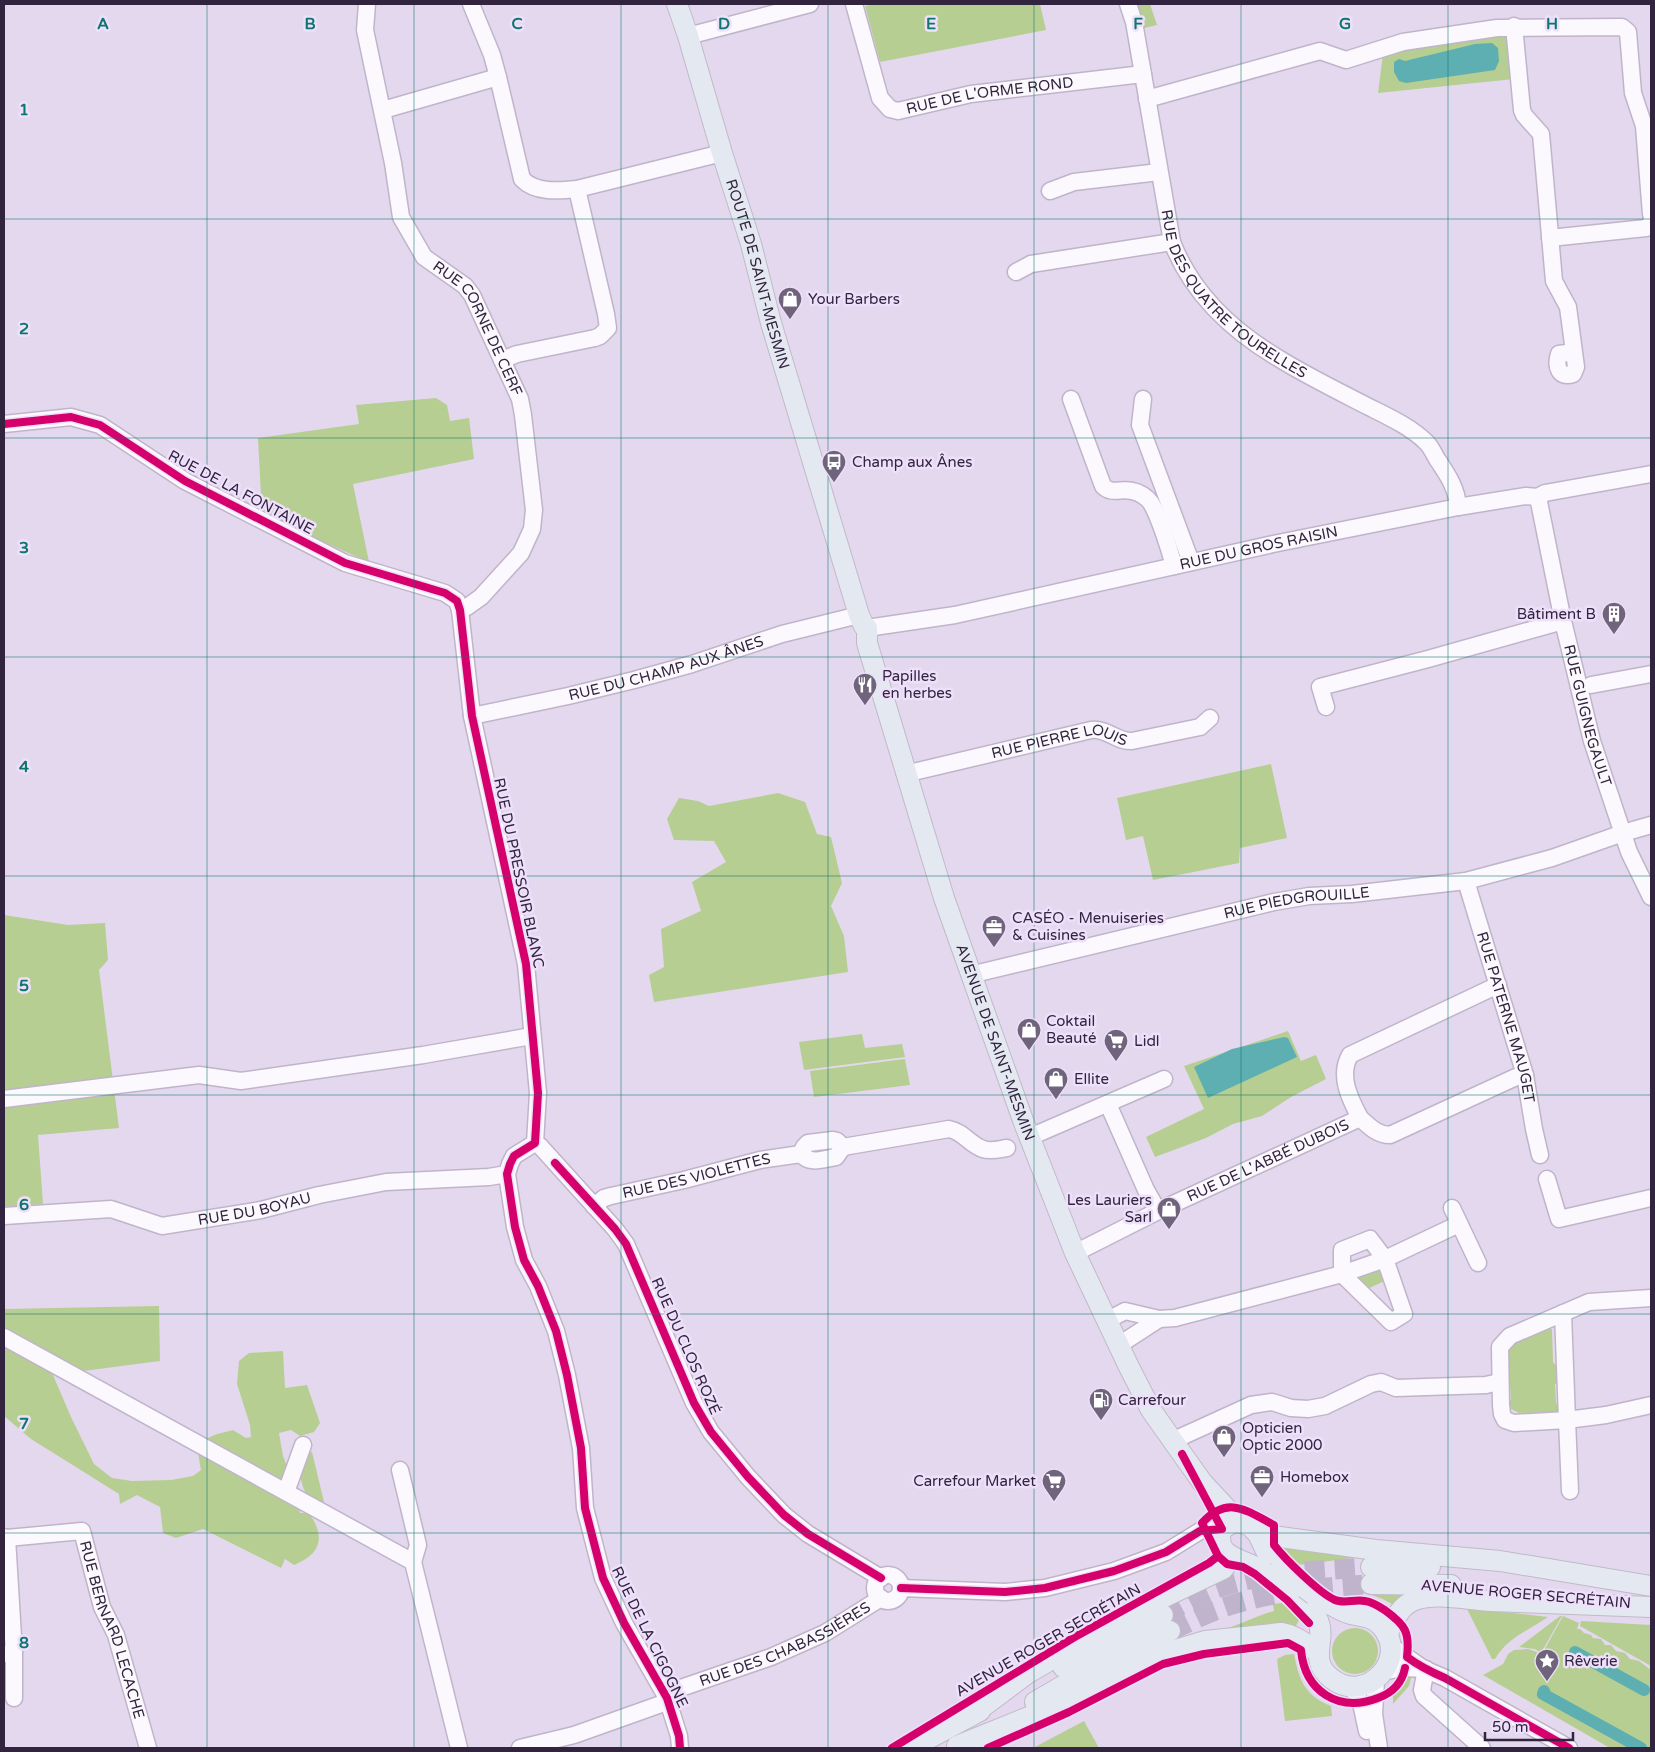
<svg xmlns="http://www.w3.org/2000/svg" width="1655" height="1752" font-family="'Varela Round',sans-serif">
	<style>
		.green { fill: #b6ce92 }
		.water { fill: #5eafb1 }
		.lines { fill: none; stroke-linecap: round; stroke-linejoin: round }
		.canal { stroke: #5eafb1; stroke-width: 12 }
		.major-tunnel { stroke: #c0b4cc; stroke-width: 20; stroke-dasharray: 20 10; stroke-linecap: butt }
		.minor-casing { stroke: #c0b4ca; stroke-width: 19 }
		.major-casing { stroke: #c1b9c8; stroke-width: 22 }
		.minor { stroke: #fbf9fd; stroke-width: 16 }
		.major { stroke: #e4e8f1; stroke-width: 20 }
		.major-bridge-casing { stroke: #c1b9c8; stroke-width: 22; stroke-linecap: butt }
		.major-bridge { stroke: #e4e8f1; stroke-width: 20 }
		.cycleway-casing { stroke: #eee0fb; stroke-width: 11 }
		.cycleway { stroke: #d6006c; stroke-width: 8 }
		.grid { fill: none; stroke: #0f766e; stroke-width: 1; stroke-opacity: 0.55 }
		.labels { text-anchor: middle; stroke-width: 5; stroke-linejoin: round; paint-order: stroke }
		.street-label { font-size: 15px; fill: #32243e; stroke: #eee0fb }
		.poi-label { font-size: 15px; fill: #32243e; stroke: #eee0fb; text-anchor: start }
		.grid-label { font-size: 16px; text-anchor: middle; font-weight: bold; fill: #0f766e; stroke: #eee0fb; stroke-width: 5; stroke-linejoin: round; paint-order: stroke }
	</style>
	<rect width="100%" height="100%" fill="#e4d8ef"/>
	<g class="green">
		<polygon points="876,4 1040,4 1046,30 880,62 865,6"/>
		<polygon points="1132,4 1150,4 1157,25 1140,29"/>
		<polygon points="1507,32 1514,79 1378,93 1383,54"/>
		<polygon points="436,398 447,405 450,421 469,418 474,459 353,484 369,562 262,515 258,438 359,424 356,405"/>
		<polygon points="1271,764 1287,838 1240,848 1239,863 1153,880 1143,836 1126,840 1117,798"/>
		<polygon points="778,793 805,802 817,834 831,837 842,883 831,906 844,936 848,972 654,1002 649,975 664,967 661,929 701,911 692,882 726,862 714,841 674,840 667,819 679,798 698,801 709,806"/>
		<polygon points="4,915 68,925 105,923 108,960 99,970 119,1128 38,1135 43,1204 4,1207"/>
		<polygon points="1288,1031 1301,1061 1316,1055 1326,1079 1291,1097 1262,1116 1233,1124 1206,1138 1155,1157 1146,1137 1204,1109 1184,1066"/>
		<polygon points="862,1034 865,1048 902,1044 905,1057 804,1070 799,1042"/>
		<polygon points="905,1059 910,1085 814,1097 810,1071"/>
		<polygon points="1382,1267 1389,1279 1365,1290 1355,1278 1358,1274"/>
		<path d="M159 1306 160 1361 53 1375 71 1417 94 1464 112 1478 132 1481 171 1480 193 1476 201 1470 198 1453 201 1441 217 1434 233 1430 246 1438 251 1437 250 1425 237 1384 239 1361 249 1353 283 1351 285 1388 307 1385 320 1423 314 1432 300 1436 291 1430 279 1433 283 1456 298 1495 300 1513H309C326 1537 321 1554 294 1565L285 1559 281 1568 203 1529 176 1538 163 1533 160 1507 137 1495 120 1504 119 1494 31 1439 4 1416V1309Z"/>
		<polygon points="1550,1327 1552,1330 1553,1362 1561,1372 1560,1382 1555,1384 1556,1403 1561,1408 1561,1412 1519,1413 1509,1408 1508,1403 1511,1399 1508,1359 1506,1358 1508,1344"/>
		<polygon points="312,1452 324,1502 310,1505 302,1484 296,1459 306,1453"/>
		<polygon points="1281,1545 1353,1556 1353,1558 1298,1565"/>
		<path d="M1357 1590H1413L1396 1607C1384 1598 1371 1594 1357 1592Z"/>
		<polygon points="1282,1603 1299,1620 1296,1626 1221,1631 1264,1614 1274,1611 1273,1604"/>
		<path d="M1467 1609 1497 1611 1548 1617C1528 1631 1508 1637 1495 1659H1492Z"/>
		<polygon points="1560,1616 1562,1616 1541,1653 1535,1649 1519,1647"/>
		<polygon points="1563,1616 1579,1623 1577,1629 1580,1629 1584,1633 1591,1635 1593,1638 1601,1639 1605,1645 1611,1645 1616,1651 1625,1653 1630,1659 1639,1661 1651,1670 1651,1748 1610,1748 1483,1675 1503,1664 1508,1654 1514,1650 1528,1649 1542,1654"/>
		<polygon points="1581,1621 1651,1625 1651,1666 1580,1626"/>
		<circle cx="1355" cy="1651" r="23"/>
		<path d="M1294 1654C1299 1680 1305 1696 1331 1706L1332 1716 1285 1721 1277 1659 1285 1655Z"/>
		<polygon points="1407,1673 1412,1674 1409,1686 1393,1704 1393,1696 1402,1685"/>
		<polygon points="1084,1721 1099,1748 1033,1748"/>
	</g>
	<g class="water">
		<polygon points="1492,43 1498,48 1499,61 1495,70 1406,83 1399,81 1394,72 1394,62 1399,59 1405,61 1475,44"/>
		<polygon points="1284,1037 1288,1038 1297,1057 1208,1098 1194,1067 1232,1049"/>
	</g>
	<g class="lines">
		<g class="canal">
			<polyline points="1575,1652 1644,1690"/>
			<polyline points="1544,1691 1543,1694 1641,1748"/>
		</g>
		<g class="major-tunnel">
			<path d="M1163 1615C1180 1606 1197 1596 1215 1589 1265 1571 1319 1571 1371 1567"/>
			<path d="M1170 1631C1186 1624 1202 1615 1219 1609 1268 1591 1320 1588 1371 1584"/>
		</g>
		<defs>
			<g id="minor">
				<path id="s1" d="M367 4 365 30 393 163 401 217 424 257 465 286 472 295 520 399 523 415 534 510 532 529 521 553 481 597 467 607 460 610"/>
				<path d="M471 4 492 55 498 77 522 179C535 193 559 191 577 189L722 153"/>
				<path id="s2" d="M854 4 880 98 890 109 898 111 971 94 1143 74"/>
				<path id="s3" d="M1128 4 1134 22 1172 242C1192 294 1231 330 1278 358 1307 376 1338 391 1369 407 1389 417 1411 427 1427 443 1431 447 1434 454 1437 459 1447 474 1457 488 1458 507"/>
				<path d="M1514 26 1522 110 1524 115 1541 134 1554 281 1568 307 1576 367 1573 374C1559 379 1555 366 1559 354L1574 352"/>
				<polyline points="688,36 810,4"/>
				<polyline points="1147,99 1320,51 1346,60 1403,42 1497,28 1622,27 1628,32 1633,93 1644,126 1651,214"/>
				<polyline points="383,110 498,77"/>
				<polyline points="1050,191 1074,182 1159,172"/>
				<polyline points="1550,238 1646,228 1650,226 1651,222"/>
				<polyline points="1016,272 1031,264 1172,242"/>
				<polyline points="502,360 517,354 595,338 600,336 608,328 606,314 577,189"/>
				<path d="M1071 399 1103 486C1112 495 1121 488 1132 491 1139 492 1147 497 1151 503 1159 516 1170 551 1174 566"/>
				<polyline points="1143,399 1140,425 1191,562"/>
				<polyline points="4,424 71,417 100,425 185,481 345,563 445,593 457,601 460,610 472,716 526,964 538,1093 535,1143"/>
				<path id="s4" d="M1538 497 1563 621 1592 741 1629 852 1651 897"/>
				<path id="s5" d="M867 628 955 615 1273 544 1458 507 1526 496 1538 497 1545 493 1651 474"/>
				<polyline points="1591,685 1651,674"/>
				<polyline points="1326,707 1320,687 1428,659 1563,621"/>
				<path id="s6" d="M472 716 568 696 634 680 692 664 782 634 859 615"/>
				<path id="s7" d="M905 774 1091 730C1107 728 1117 742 1132 741L1200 727 1210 718"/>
				<path id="s8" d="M1466 881 1525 1075 1534 1129 1540 1155"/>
				<path id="s9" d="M970 975 1274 902 1309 896 1352 894 1466 881 1552 858 1623 833 1651 825"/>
				<polyline points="4,1099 199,1075 241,1081 423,1055 532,1036"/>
				<polyline points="1108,1104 1146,1190 1158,1211"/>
				<path d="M1360 1118C1369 1126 1377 1135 1390 1135L1516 1077 1525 1075"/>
				<polyline points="1030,1137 1164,1079"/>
				<polyline points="535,1143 514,1156 510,1164 507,1174 515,1227 524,1260 538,1286 556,1331 567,1375 581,1448 585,1508 603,1578 624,1623 667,1698 679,1736 680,1748"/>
				<polyline points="535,1143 540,1146 615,1229 626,1244 694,1403 711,1432 748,1477 784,1515 808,1534 881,1578"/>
				<path d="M843 1147 949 1129C964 1132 970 1145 983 1149 991 1152 1000 1149 1007 1148"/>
				<path d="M801 1154C810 1165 823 1159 836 1157L843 1147"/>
				<polyline points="801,1154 804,1147 808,1143 833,1140 837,1141 843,1147"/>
				<polyline points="1547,1179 1559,1219 1651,1198"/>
				<path id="s10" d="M594 1206 604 1198 611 1196 684 1180 760 1160 801 1154"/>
				<polyline points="1452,1208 1478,1263"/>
				<path id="s11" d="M4 1216 111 1209 162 1226 261 1210 319 1195 386 1182 489 1177 507 1174"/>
				<polygon points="1370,1239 1385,1259 1404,1314 1391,1322 1342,1274 1342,1250"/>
				<path id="s12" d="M1075 1253 1158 1211 1360 1118C1350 1099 1338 1076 1350 1055L1498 985"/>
				<polyline points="1563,1313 1567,1420 1606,1415 1651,1405"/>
				<polyline points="1108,1320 1125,1311 1159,1319 1175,1318 1342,1274 1385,1259 1459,1224"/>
				<polyline points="4,1337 413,1562 459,1748"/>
				<polyline points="1119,1345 1159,1319"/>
				<polyline points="1172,1441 1251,1405 1272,1402 1291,1408 1308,1409 1325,1406 1371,1384 1381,1382 1396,1388 1486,1385 1499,1382"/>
				<polyline points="400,1470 418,1545 413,1562"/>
				<polyline points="1570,1491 1567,1420 1514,1423 1505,1420 1502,1414 1501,1405 1500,1347 1510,1336 1589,1302 1651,1298"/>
				<polyline points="286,1492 303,1445"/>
				<path id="s13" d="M4 1537 7 1538 82 1531 102 1607 116 1635 148 1748"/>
				<circle cx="888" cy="1588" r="13"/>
				<polyline points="901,1588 1005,1592 1045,1588 1114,1571 1166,1552 1200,1531 1222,1529"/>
				<polyline points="1391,1646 1424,1669 1445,1678 1569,1748"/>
				<polyline points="14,1653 14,1698"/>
				<polyline points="4,1654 14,1653 7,1538"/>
				<polyline points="1426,1669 1422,1690 1424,1696 1482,1748"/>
				<polyline points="1384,1671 1405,1668 1424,1669"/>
				<polyline points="1376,1680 1374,1714 1379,1748"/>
				<polyline points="1352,1687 1361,1703 1367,1731"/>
				<path id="s14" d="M520 1748 574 1735 664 1703 672 1691 771 1657 825 1633 881 1598"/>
			</g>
			<g id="major">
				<path id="s15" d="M677 4 688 36 722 153 751 244 771 323 859 615 864 626 867 628V643L944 898 1024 1123 1075 1253 1129 1367 1151 1410 1202 1482 1239 1522 1250 1526 1258 1534 1266 1551 1280 1569"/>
				<path d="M1239 1522 1232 1523 1222 1529C1211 1559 1248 1559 1264 1572"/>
				<polyline points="1258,1534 1376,1550 1500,1561 1651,1586"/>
				<polyline points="1371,1567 1430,1567"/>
				<polyline points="1371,1584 1451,1585"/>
				<path d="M1298 1598C1305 1604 1314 1610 1318 1620 1327 1641 1307 1660 1332 1679 1366 1705 1410 1659 1382 1627 1373 1616 1363 1617 1351 1614 1339 1611 1325 1601 1314 1595"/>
				<path d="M1387 1635C1394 1621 1399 1606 1415 1600 1437 1592 1467 1600 1491 1601 1544 1603 1598 1605 1651 1607"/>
				<polyline points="1063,1667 1163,1615"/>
				<polyline points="1035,1702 1116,1655 1170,1631"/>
				<polyline points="969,1717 1028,1673 1133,1612 1223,1569 1232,1557"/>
				<path d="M957 1746 1041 1712 1148 1658 1205 1641 1281 1633C1295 1635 1306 1644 1318 1652"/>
				<polyline points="911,1748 980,1711"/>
			</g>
		</defs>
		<use href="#minor" class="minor-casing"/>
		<use href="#major" class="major-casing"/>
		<use href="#minor" class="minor"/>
		<use href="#major" class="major"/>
		<defs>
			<g id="major-bridge">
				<polyline points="1280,1569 1314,1595"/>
				<polyline points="1264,1572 1290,1592"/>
			</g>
		</defs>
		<use href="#major-bridge" class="major-bridge-casing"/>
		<use href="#major-bridge" class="major-bridge"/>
		<defs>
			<g id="cycleway">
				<polyline points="4,424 71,417 100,425 185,481 345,563 445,593 457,601 460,610 472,716 526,964 538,1093 535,1143 514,1156 510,1164 507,1174 515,1227 524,1260 538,1286 556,1331 567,1375 581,1448 585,1508 603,1578 624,1623 667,1698 679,1736 680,1748"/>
				<polyline points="555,1163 615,1229 626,1244 694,1403 711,1432 748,1477 784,1515 808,1534 881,1578"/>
				<polyline points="901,1588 1005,1592 1045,1588 1114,1571 1166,1552 1200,1531 1222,1529 1182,1454"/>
				<path d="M1309 1623 1287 1600 1255 1574 1243 1567 1227 1564 1218 1556 1202 1523C1227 1496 1244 1509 1272 1524L1274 1525V1545C1285 1559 1319 1593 1335 1600 1344 1604 1355 1599 1365 1601 1373 1602 1380 1607 1386 1611 1405 1625 1410 1632 1407 1657 1419 1666 1431 1672 1445 1678L1569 1748"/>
				<polyline points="892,1748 1073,1638 1209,1563 1218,1556"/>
				<path d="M988 1748 1069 1712 1163 1664 1204 1654 1288 1643 1301 1650C1305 1692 1339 1713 1378 1698 1392 1693 1402 1683 1405 1668"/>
			</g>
		</defs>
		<use href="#cycleway" class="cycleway-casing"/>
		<use href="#cycleway" class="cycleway"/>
	</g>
	<path class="grid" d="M207 4V1748M414 4V1748M621 4V1748M828 4V1748M1034 4V1748M1241 4V1748M1448 4V1748M4 219H1651M4 438H1651M4 657H1651M4 876H1651M4 1095H1651M4 1314H1651M4 1533H1651"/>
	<defs>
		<symbol id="shop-pin" viewBox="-11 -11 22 30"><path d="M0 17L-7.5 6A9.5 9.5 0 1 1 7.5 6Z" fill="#70637c" stroke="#eee0fb"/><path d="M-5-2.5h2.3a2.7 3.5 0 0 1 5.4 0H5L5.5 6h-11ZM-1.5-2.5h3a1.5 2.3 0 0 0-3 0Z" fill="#fff"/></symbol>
		<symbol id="bus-pin" viewBox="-11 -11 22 30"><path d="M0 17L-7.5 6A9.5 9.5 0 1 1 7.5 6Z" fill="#70637c" stroke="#eee0fb"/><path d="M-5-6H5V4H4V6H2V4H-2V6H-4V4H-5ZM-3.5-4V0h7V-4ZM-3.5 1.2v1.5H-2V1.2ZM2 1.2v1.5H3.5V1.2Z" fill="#fff"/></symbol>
		<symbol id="building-pin" viewBox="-11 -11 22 30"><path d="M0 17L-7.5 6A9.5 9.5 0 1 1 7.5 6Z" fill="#70637c" stroke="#eee0fb"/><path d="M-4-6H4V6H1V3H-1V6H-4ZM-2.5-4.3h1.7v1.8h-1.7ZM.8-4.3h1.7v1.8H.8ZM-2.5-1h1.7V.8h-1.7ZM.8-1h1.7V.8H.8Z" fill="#fff"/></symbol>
		<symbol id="restaurant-pin" viewBox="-11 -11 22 30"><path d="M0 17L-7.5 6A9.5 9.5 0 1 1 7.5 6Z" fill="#70637c" stroke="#eee0fb"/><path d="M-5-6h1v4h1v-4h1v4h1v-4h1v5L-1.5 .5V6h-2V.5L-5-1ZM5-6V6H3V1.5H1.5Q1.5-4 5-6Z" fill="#fff"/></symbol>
		<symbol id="office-pin" viewBox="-11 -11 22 30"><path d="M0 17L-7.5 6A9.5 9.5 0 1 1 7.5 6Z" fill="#70637c" stroke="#eee0fb"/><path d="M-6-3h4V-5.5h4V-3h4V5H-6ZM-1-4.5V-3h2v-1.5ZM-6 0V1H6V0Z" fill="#fff"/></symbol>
		<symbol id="supermarket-pin" viewBox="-11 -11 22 30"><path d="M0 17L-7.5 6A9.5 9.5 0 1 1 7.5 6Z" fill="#70637c" stroke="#eee0fb"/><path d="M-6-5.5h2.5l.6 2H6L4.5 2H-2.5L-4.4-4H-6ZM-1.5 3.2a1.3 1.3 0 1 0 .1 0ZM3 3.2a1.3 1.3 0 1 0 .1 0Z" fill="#fff"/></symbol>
		<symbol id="fuel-pin" viewBox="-11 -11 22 30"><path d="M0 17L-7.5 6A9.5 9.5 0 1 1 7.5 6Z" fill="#70637c" stroke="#eee0fb"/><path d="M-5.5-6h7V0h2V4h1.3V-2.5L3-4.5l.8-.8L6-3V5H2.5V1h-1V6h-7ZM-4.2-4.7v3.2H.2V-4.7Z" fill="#fff"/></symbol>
		<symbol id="sight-pin" viewBox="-11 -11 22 30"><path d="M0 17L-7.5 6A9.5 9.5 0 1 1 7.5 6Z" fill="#70637c" stroke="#eee0fb"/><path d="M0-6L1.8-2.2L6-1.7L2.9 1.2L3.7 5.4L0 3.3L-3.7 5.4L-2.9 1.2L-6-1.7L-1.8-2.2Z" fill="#fff"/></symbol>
	</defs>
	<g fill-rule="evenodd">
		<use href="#shop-pin" x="776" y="285" width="28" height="38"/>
		<use href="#bus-pin" x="820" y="448" width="28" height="38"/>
		<use href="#building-pin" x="1600" y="600" width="28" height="38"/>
		<use href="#restaurant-pin" x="851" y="671" width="28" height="38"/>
		<use href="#office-pin" x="980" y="913" width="28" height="38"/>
		<use href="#shop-pin" x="1015" y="1016" width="28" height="38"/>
		<use href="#supermarket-pin" x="1102" y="1027" width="28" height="38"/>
		<use href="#shop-pin" x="1042" y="1065" width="28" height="38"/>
		<use href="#shop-pin" x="1155" y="1195" width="28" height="38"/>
		<use href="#fuel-pin" x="1087" y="1386" width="28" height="38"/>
		<use href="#shop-pin" x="1210" y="1423" width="28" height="38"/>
		<use href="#office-pin" x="1248" y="1463" width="28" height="38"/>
		<use href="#supermarket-pin" x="1040" y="1467" width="28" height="38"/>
		<use href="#sight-pin" x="1533" y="1647" width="28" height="38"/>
	</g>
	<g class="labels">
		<g class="street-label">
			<text dy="5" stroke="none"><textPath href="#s2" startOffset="214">RUE DE L'ORME ROND</textPath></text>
			<text dy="5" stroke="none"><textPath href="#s15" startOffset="282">ROUTE DE SAINT-MESMIN</textPath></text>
			<text dy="5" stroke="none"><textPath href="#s3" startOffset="322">RUE DES QUATRE TOURELLES</textPath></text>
			<text dy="5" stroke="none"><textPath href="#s1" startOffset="355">RUE CORNE DE CERF</textPath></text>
			<text transform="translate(241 492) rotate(28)" y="5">RUE DE LA FONTAINE</text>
			<text dy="5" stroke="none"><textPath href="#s5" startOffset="400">RUE DU GROS RAISIN</textPath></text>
			<text dy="5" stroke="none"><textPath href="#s6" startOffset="200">RUE DU CHAMP AUX ÂNES</textPath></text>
			<text dy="5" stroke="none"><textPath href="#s4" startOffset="224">RUE GUIGNEGAULT</textPath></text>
			<text dy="5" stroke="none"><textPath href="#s7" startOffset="159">RUE PIERRE LOUIS</textPath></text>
			<text transform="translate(519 873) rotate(78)" y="5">RUE DU PRESSOIR BLANC</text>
			<text dy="5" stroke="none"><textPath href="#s9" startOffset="335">RUE PIEDGROUILLE</textPath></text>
			<text dy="5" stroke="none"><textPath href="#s8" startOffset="142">RUE PATERNE MAUGET</textPath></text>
			<text dy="5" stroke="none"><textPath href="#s15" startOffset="1088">AVENUE DE SAINT-MESMIN</textPath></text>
			<text dy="5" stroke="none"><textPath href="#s12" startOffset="214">RUE DE L'ABBÉ DUBOIS</textPath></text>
			<text dy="5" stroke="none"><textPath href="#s10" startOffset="108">RUE DES VIOLETTES</textPath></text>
			<text dy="5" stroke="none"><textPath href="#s11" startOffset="255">RUE DU BOYAU</textPath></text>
			<text transform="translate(686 1346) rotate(66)" y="5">RUE DU CLOS ROZÉ</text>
			<text transform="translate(1526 1594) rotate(5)" y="5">AVENUE ROGER SECRÉTAIN</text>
			<text dy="5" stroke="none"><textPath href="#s13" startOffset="182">RUE BERNARD LECACHE</textPath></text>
			<text transform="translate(650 1637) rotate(64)" y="5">RUE DE LA CIGOGNE</text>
			<text transform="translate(1048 1640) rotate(-30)" y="5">AVENUE ROGER SECRÉTAIN</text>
			<text dy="5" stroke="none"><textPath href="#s14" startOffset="288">RUE DES CHABASSIÈRES</textPath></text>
		</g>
		<g class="poi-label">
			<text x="808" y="304">Your Barbers</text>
			<text x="852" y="467">Champ aux Ânes</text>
			<text x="1596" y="619" text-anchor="end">Bâtiment B</text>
			<text x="882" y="681">Papilles<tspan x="882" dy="17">en herbes</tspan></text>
			<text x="1012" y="923">CASÉO - Menuiseries<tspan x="1012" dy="17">&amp; Cuisines</tspan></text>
			<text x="1046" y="1026">Coktail<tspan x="1046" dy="17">Beauté</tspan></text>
			<text x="1134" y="1046">Lidl</text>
			<text x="1074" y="1084">Ellite</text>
			<text x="1152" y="1205" text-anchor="end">Les Lauriers<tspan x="1152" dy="17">Sarl</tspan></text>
			<text x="1118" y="1405">Carrefour</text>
			<text x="1242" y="1433">Opticien<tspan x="1242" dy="17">Optic 2000</tspan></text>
			<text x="1280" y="1482">Homebox</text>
			<text x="1036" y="1486" text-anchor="end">Carrefour Market</text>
			<text x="1564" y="1666">Rêverie</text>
		</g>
	</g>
	<g class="grid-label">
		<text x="103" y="29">A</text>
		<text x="310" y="29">B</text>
		<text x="517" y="29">C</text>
		<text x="724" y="29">D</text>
		<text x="931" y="29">E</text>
		<text x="1138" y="29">F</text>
		<text x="1345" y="29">G</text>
		<text x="1552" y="29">H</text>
		<text x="24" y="115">1</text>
		<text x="24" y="334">2</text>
		<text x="24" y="553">3</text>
		<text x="24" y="772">4</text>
		<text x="24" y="991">5</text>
		<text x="24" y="1210">6</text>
		<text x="24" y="1429">7</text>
		<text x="24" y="1648">8</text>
	</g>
	<rect width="1655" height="1752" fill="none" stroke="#32243e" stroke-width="10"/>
	<path d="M1485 1732v8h88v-8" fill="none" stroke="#32243e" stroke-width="2.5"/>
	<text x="1492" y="1732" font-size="15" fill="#32243e" stroke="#eee0fb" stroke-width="4" paint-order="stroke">50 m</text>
</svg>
